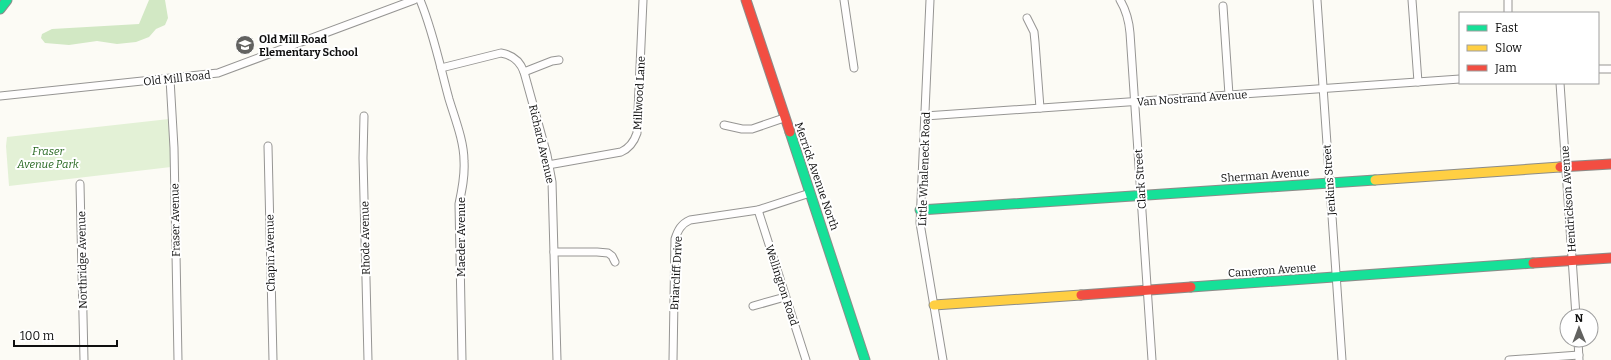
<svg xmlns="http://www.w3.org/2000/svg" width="1611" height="360" font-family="Bitter,serif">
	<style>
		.green { fill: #e3f1d6 }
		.forest { fill: #d2e8c4 }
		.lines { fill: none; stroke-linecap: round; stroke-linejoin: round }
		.street-casing { stroke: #969593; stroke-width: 9 }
		.fast-casing { stroke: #8c8c89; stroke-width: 11 }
		.slow-casing { stroke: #8c8c89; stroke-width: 11 }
		.jam-casing { stroke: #8c8c89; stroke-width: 11 }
		.street { stroke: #fffefe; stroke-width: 7 }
		.fast { stroke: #16e098; stroke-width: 9 }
		.slow { stroke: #ffcf43; stroke-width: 9 }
		.jam { stroke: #f24e42; stroke-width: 9 }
		.labels { text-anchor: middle; stroke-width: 4; stroke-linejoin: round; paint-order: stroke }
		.poi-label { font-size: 11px; font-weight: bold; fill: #0f0f0f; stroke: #fff; text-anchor: start }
		.street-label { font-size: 11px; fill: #0f0f0f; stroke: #fff }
		.park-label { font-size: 11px; font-style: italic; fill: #266720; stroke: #fff }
	</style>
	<rect width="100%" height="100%" fill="#fcfbf5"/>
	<polygon class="green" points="169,119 171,167 9,186 6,146 7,137"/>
	<polygon class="forest" points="149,0 165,0 168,18 165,25 156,29 149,37 136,42 117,44 97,41 69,45 45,43 41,38 42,34 52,29 139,24"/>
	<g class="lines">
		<defs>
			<g id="street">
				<path d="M420 0C433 31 440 66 449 99 455 119 464 141 464 161 465 176 462 190 459 204L462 360"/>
				<polyline points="844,0 854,68"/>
				<polyline points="930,0 920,223 943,360"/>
				<path d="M1120 0C1126 10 1129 21 1130 33L1152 360"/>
				<polyline points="1317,0 1342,360"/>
				<polyline points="1412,0 1418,82"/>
				<polyline points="1508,0 1508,13"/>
				<polyline points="1223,6 1229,95"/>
				<polyline points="1027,18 1034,32 1035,42 1040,108"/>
				<path d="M441 68 501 53C513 55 520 61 524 72L547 155 552 182 557 360"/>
				<polyline points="1598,69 1611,69"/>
				<polyline points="524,72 552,61 559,60"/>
				<polyline points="170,79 174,148 178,360"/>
				<polyline points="1560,83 1576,316"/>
				<polyline points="0,96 218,73 414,0"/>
				<polyline points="364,116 363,158 368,360"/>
				<polyline points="925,116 1460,79"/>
				<polyline points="724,125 742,129 752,129 784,118"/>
				<polyline points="268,146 273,360"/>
				<path d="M548 165 621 152C630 148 634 142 637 133L643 0"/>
				<polyline points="80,184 84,360"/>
				<polyline points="758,210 806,360"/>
				<polyline points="554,252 597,252 608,253 612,256 615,262"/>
				<polyline points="753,306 785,297"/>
				<polyline points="1578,340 1579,360"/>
				<path d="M673 360 675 239C678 230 681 224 690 220L758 210 810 193"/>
				<polyline points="1509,360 1579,355"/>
			</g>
			<g id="fast">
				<polyline points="0,9 7,0"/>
				<polyline points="790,132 865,360"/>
				<polyline points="920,210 1375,180"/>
				<polyline points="1191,287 1533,263"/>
			</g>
			<g id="slow">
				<polyline points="1375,180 1560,167"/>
				<polyline points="934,305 1081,295"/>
			</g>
			<g id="jam">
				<polyline points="746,0 790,132"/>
				<polyline points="1560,167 1611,164"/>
				<polyline points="1533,263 1611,258"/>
				<polyline points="1081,295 1191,287"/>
			</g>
		</defs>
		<use href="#street" class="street-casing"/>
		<use href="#fast" class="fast-casing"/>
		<use href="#slow" class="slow-casing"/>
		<use href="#jam" class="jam-casing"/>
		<use href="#street" class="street"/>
		<use href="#fast" class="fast"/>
		<use href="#slow" class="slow"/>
		<use href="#jam" class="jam"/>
	</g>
	<defs>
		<symbol id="school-disc" viewBox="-11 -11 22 22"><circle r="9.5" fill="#626260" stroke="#fff"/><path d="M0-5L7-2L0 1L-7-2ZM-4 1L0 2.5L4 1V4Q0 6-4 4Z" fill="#fff"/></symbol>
	</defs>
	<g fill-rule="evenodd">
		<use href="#school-disc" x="234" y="34" width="22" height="22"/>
	</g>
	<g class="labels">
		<g class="poi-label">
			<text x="259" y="43">Old Mill Road<tspan x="259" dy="13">Elementary School</tspan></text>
		</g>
		<g class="street-label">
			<text transform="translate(177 78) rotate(-6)" y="4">Old Mill Road</text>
			<text transform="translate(639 93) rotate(-87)" y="4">Millwood Lane</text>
			<text transform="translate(1192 98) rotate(-4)" y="4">Van Nostrand Avenue</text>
			<text transform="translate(542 144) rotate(77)" y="4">Richard Avenue</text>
			<text transform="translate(924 169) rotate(-88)" y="4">Little Whaleneck Road</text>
			<text transform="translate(1265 175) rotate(-4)" y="4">Sherman Avenue</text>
			<text transform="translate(817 176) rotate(71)" y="4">Merrick Avenue North</text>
			<text transform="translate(1140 179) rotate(-94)" y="4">Clark Street</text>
			<text transform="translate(1329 180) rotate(-94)" y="4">Jenkins Street</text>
			<text transform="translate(1568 199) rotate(-94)" y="4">Hendrickson Avenue</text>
			<text transform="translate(175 220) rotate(-91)" y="4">Fraser Avenue</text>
			<text transform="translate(461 237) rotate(-90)" y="4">Maeder Avenue</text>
			<text transform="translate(365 238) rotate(-91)" y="4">Rhode Avenue</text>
			<text transform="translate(270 253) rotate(-91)" y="4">Chapin Avenue</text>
			<text transform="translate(82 260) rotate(-91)" y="4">Northridge Avenue</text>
			<text transform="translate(1272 270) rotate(-4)" y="4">Cameron Avenue</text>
			<text transform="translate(676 273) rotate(-87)" y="4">Briarcliff Drive</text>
			<text transform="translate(782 285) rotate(72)" y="4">Wellington Road</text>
		</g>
		<g class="park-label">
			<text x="48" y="155">Fraser<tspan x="48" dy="13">Avenue Park</tspan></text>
		</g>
	</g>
	<rect x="1459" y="12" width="140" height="72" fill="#ffffff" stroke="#9f9f9f"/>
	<rect x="1467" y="25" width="20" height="6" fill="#16e098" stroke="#9f9f9f"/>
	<text x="1495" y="32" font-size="12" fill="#0f0f0f">Fast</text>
	<rect x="1467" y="45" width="20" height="6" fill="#ffcf43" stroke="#9f9f9f"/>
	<text x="1495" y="52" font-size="12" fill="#0f0f0f">Slow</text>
	<rect x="1467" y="65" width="20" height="6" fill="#f24e42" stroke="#9f9f9f"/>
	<text x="1495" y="72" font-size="12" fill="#0f0f0f">Jam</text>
	<g transform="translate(1579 328) rotate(359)"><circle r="19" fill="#ffffff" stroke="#9f9f9f"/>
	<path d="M0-3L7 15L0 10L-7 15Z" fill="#626260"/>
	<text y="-6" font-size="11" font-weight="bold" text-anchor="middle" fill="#0f0f0f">N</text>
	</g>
	<path d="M14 340v6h103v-6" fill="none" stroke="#0f0f0f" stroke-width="2"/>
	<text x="20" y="340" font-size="12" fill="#0f0f0f" stroke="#ffffff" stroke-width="3" paint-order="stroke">100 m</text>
</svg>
